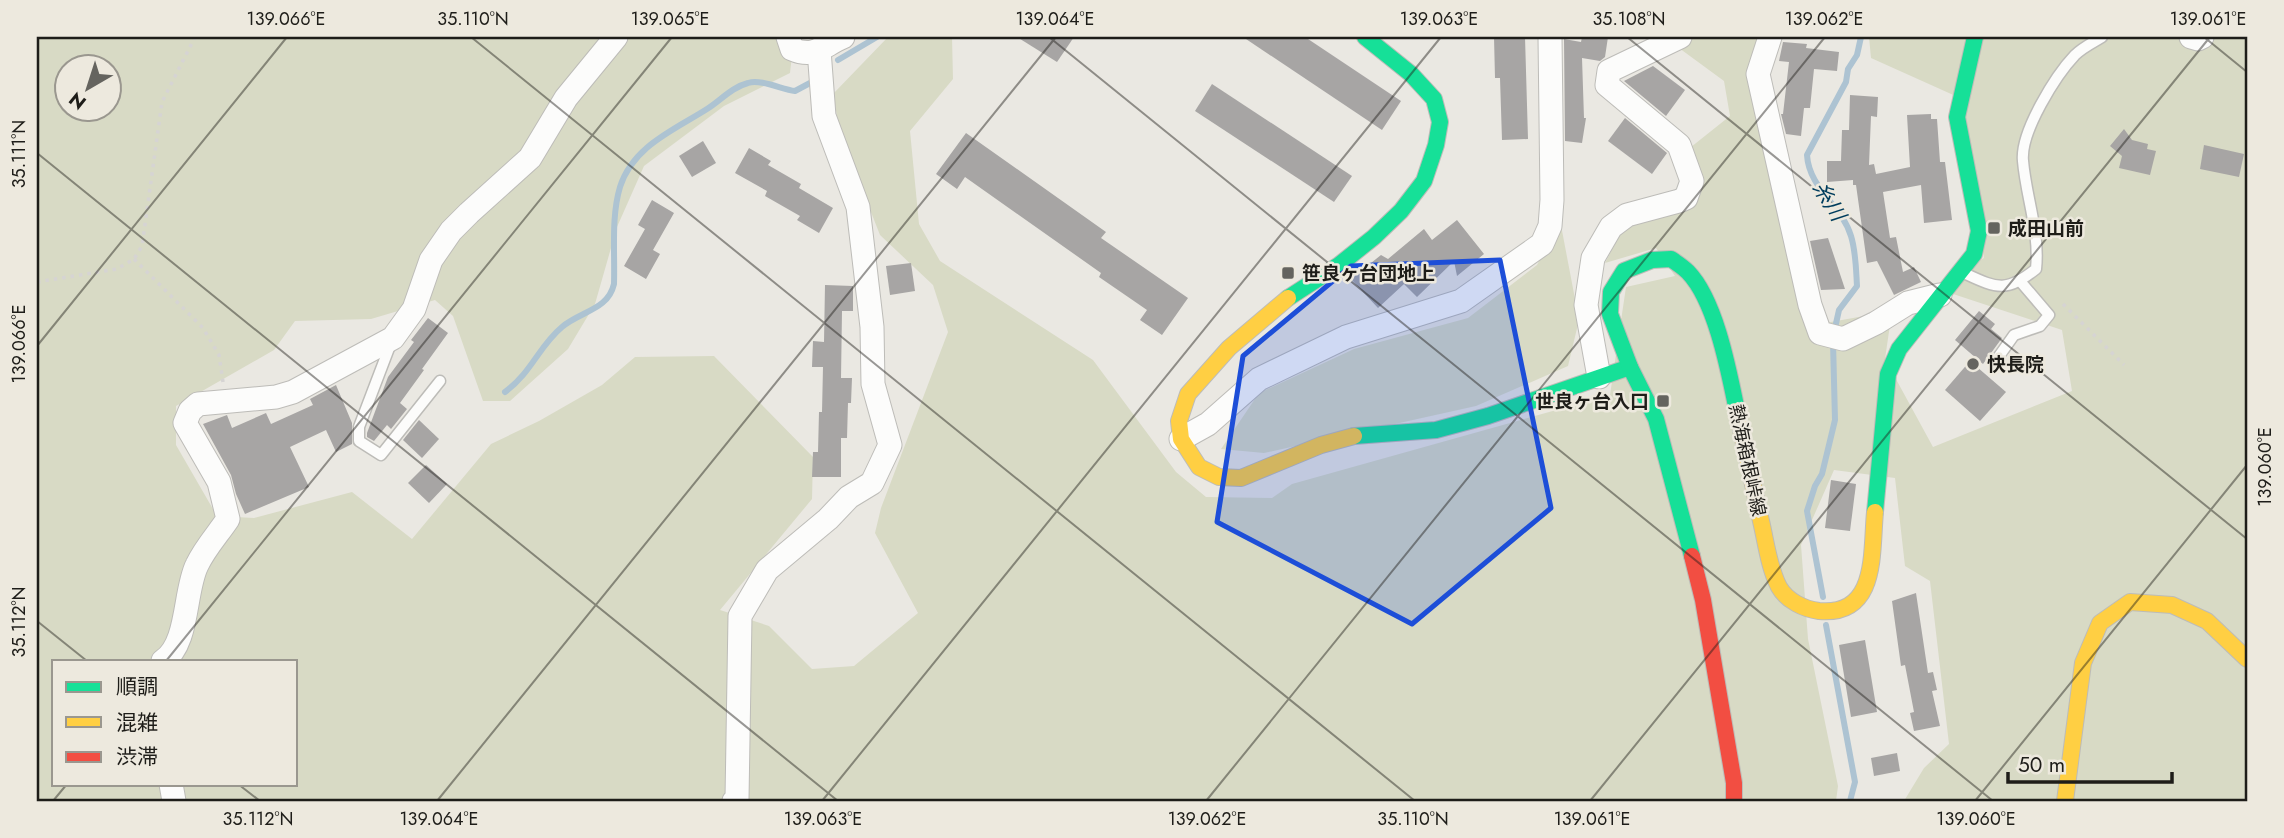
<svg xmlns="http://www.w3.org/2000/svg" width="2284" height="838" font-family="Jost,'Noto Sans JP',sans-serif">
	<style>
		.green { fill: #d8dac5; fill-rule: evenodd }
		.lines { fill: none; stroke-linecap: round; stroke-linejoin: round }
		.stream { stroke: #adc3d2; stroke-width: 6 }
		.building { fill: #a7a5a4 }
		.lane-casing { stroke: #bdbcb8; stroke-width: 13 }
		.street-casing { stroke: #bdbcb8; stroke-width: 25 }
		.fast-casing { stroke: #bdbcb8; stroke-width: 18 }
		.slow-casing { stroke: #bdbcb8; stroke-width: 18 }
		.jam-casing { stroke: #bdbcb8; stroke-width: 18 }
		.path { stroke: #d6d4d3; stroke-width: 3.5; stroke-dasharray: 3.5 5; stroke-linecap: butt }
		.lane { stroke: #fcfcfb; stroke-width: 10 }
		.street { stroke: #fcfcfb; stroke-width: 23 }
		.fast { stroke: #16e098; stroke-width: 16 }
		.slow { stroke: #ffcf43; stroke-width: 16 }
		.jam { stroke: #f24e42; stroke-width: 16 }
		.marked { fill: #1d4ed8; fill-opacity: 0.2; stroke: #1d4ed8; stroke-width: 5; stroke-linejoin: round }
		.ticks { fill: none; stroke: #1e1d19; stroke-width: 2; stroke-opacity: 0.45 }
		.poi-dot { fill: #65645f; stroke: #ede9de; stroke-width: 2.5 }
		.labels { text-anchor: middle; stroke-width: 5; stroke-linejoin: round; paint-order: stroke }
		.poi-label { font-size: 19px; font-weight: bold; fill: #1e1d19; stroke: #ede9de; text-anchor: start }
		.street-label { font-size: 19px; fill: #1e1d19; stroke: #ede9de }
		.water-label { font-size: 21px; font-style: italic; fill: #003d5d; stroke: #ede9de }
		.neatline { fill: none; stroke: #1e1d19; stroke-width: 2.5 }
		.ticks-label { font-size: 18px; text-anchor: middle; fill: #1e1d19 }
	</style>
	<rect width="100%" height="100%" fill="#eae8e2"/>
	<g class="green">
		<path d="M37 37H794L790 73 724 106 644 166 617 227 595 304 568 349 510 401H483L453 316 435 300 371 319 295 321 274 350 176 406V445L217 516 254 518 352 492 412 539 491 444 539 421 602 385 635 357 714 356 813 457 812 499 720 610 769 626 812 669 854 666 918 613 875 533 881 508 948 332 933 285 880 235 840 133 833 94 888 37H952L953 79 910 131 919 224 940 261 1093 360 1176 472 1206 497 1272 498 1292 484 1610 395 1626 287 1675 276 1656 248 1605 263 1621 232 1649 214 1701 185 1686 151 1730 116 1724 81 1664 37H1773L1765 129 1814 325 1892 311 1885 359 1933 447 2072 391 2062 330 1932 287 1984 258 1960 98 1871 58 1869 37H2247V801H1904L1924 768 1949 744 1930 581 1905 566 1895 478 1834 470 1801 545 1808 639 1838 786 1836 801H37ZM66 66H108V108H66ZM54 661H296V784H54Z"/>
		<polygon points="1560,220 1579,320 1568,366 1476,406 1264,453 1221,449 1259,393 1354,349 1468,318 1537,265"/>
	</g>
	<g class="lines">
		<g class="stream">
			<polyline points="838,60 877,37"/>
			<path d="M1835 328 1839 310 1857 286C1856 270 1856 252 1851 236 1842 205 1809 189 1807 155L1846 82 1848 69 1857 55 1861 37"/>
			<path d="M505 392C532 372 539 346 562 327 581 311 608 310 614 284 615 252 611 217 620 187 633 146 674 130 707 109 720 101 732 87 748 83 761 79 781 89 795 91L810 83"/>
			<polyline points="1823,597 1807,511 1815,486 1822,474 1835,420 1833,342"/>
			<polyline points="1826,625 1855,782 1850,801"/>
		</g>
	</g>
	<g class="building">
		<polygon points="1017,37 1074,37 1057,62"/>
		<polygon points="1243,37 1305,37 1401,101 1382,130"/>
		<polygon points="1494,37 1525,37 1528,139 1502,140 1500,78 1495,78"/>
		<polygon points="1582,37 1608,37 1605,57 1600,61 1582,58 1584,118 1586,118 1582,143 1565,141 1564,39 1581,42"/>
		<polygon points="1783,42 1807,44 1806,48 1839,52 1837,71 1814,69 1810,108 1804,108 1801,136 1786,134 1781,114 1783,114 1789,62 1779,61"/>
		<polygon points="1653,66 1685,90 1666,116 1624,81"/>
		<polygon points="1212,84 1352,176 1334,202 1195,111"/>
		<polygon points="1850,95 1878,97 1877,117 1871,116 1869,165 1874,164 1876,174 1910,167 1907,115 1931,114 1931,119 1937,119 1940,162 1945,162 1952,220 1924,223 1921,185 1883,192 1890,238 1896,237 1903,272 1914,267 1921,282 1894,295 1877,261 1867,263 1856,185 1853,185 1853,180 1827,182 1827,161 1841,161 1842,130 1849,130"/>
		<polygon points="1625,118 1667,153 1652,174 1608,141"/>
		<polygon points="2124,129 2132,140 2148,144 2147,149 2156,151 2150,175 2119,168 2122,156 2110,146"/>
		<polygon points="966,133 1106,232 1101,238 1188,298 1162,335 1140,320 1147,310 1099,277 1101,273 965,177 957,189 936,174"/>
		<polygon points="703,141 716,163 692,177 679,156"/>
		<polygon points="2204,145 2244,154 2239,177 2200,169"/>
		<polygon points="749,148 771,161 768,165 801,184 799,188 833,208 819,233 797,220 800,216 765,196 767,191 735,173"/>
		<polygon points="652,200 674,213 653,250 660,254 646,279 624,266 645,229 638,225"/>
		<polygon points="1457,220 1484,254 1457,276 1454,261 1417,297 1404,284 1378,308 1351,279 1381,255 1388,259 1424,229 1432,240"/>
		<polygon points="1828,238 1845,289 1821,290 1810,241"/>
		<polygon points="911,263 915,291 890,295 886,266"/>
		<polygon points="825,285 853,286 853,311 842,311 841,378 852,378 851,403 848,403 847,438 841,438 841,477 812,477 813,452 818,452 819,412 822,412 823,367 812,367 813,341 824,342"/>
		<polygon points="1979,311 1995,324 1991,329 2002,338 1983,364 1955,340"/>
		<polygon points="428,318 448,333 422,369 424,370 400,403 407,409 391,429 387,425 374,441 367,437 367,433 388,377 414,342 411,340"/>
		<polygon points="1970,361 2006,392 1980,421 1945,390"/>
		<polygon points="336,385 352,423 352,444 336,452 326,430 290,447 309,487 245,514 236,494 231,475 203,424 227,415 232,428 266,413 271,424 313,405 310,399"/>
		<polygon points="419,420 439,439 422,458 403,440"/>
		<polygon points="426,465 447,484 429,503 408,483"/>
		<polygon points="1831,480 1856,484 1850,531 1825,528"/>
		<polygon points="1916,593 1928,673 1933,672 1937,690 1932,691 1940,726 1914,731 1910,713 1914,712 1905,665 1901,666 1892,601"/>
		<polygon points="1865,640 1877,712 1851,717 1839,645"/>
		<polygon points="1897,753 1900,771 1874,776 1871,758"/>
	</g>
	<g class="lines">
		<defs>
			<g id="lane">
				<path d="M1966 274C1998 289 2007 292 2036 269 2040 232 2026 197 2023 161 2020 132 2056 75 2075 55 2083 47 2094 42 2102 37"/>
				<polyline points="391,343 359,427 359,441 381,455 440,381"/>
				<polyline points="1997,359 2014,335 2040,326 2049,315 2020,281"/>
			</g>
			<g id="street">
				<path d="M788 37 792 49C815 59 822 46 843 37"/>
				<polyline points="1770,37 1758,74 1810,305 1820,333 1843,339 1876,323 1908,303 1940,295"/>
				<polyline points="2191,37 2198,39 2202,37"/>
				<polyline points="1599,377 1586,305 1593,258 1611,227 1627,215 1679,201 1686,198 1692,181 1679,145 1607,85 1609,71 1680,37"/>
				<polyline points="1181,439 1208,424 1259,379 1346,337 1461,301 1542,244 1550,226 1552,200 1550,37"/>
				<path d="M163 661C189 644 184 591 197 565 205 548 218 534 228 519L219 482 185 423 190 411 198 404 276 397 293 392 393 338 414 309 431 260 451 231 469 213 530 158 566 98 616 37"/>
				<polyline points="171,784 174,801"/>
				<polyline points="734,801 737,799 740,616 767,570 828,519 849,497 872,483 890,445 873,384 872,327 858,207 824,116 819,50"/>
			</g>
			<g id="fast">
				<polyline points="1288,298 1339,265 1374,237 1401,211 1424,181 1436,145 1440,122 1434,99 1411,74 1365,37"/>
				<polyline points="1354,436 1436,430 1488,416 1630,367"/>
				<polyline points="1875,512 1888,374 1899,349 1974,254 1979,231 1957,117 1975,37"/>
				<path d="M1692 556 1656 419 1630 367 1610 314 1611 292 1624 271 1652 260 1671 259C1677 263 1683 267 1688 272 1716 301 1729 372 1737 411"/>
			</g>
			<g id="slow">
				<polyline points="1288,298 1229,348 1188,394 1179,421 1181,439 1199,467 1219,477 1241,478 1321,445 1354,436"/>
				<path d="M1737 411C1745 447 1753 484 1761 521 1766 542 1769 568 1779 587 1787 601 1804 609 1819 611 1878 616 1871 554 1875 512"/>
				<polyline points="2065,801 2083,663 2100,623 2130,602 2172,605 2207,621 2247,659"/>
			</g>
			<polyline id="jam" points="1692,556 1703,600 1734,783 1734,801"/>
		</defs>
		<use href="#lane" class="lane-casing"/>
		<use href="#street" class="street-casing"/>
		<use href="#fast" class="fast-casing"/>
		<use href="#slow" class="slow-casing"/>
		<use href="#jam" class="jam-casing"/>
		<g class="path">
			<polyline points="134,259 203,328 219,355 223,382"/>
			<polyline points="37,282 117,269 134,259 142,246 162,102 195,37"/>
			<polyline points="2063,304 2124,365"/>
		</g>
		<use href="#lane" class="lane"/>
		<use href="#street" class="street"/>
		<use href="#fast" class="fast"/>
		<use href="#slow" class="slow"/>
		<use href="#jam" class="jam"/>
	</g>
	<path class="marked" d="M1500 260 1551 508 1412 624 1217 522 1243 356 1351 266Z"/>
	<path class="ticks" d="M471 37 1415 801M1049 37 1993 801M1627 37 2247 539M2204 37 2247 72M37 153 838 801M37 346 287 37M37 621 87 661M166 661 672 37M238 784 260 801M53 801 67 784M437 801 1056 37M822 801 1441 37M1206 801 1825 37M1590 801 2210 37M1975 801 2247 465"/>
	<g class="poi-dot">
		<rect x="1987" y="221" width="14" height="14" rx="3.5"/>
		<rect x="1281" y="266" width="14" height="14" rx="3.5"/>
		<circle cx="1973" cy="364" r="7"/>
		<rect x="1656" y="394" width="14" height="14" rx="3.5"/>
	</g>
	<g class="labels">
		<g class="poi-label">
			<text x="2008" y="235">成田山前</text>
			<text x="1302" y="280">笹良ヶ台団地上</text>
			<text x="1987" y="371">快長院</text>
			<text x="1649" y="408" text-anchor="end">世良ヶ台入口</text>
		</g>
		<g class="street-label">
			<text transform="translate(1748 460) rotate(78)" y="7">熱海箱根峠線</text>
		</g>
		<g class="water-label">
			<text transform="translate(1829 201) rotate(58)" y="7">糸川</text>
		</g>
	</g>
	<rect width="2284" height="838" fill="none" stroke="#ede9de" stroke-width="77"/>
	<rect x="52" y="660" width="245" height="126" fill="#ede9de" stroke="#9a978f" stroke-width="2"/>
	<rect x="66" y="682" width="35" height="10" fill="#16e098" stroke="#9a978f" stroke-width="2"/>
	<text x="116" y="694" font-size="21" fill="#1e1d19">順調</text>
	<rect x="66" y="717" width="35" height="10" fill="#ffcf43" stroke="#9a978f" stroke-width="2"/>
	<text x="116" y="730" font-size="21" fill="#1e1d19">混雑</text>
	<rect x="66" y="752" width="35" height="10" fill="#f24e42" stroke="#9a978f" stroke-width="2"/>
	<text x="116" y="764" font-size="21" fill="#1e1d19">渋滞</text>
	<g transform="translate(88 88) rotate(219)"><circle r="33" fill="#ede9de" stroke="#9a978f" stroke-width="2"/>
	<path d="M0-5L12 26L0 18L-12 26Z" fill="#65645f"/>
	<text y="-10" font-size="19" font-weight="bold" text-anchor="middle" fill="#1e1d19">N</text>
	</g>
	<path d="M2008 772v10h164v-10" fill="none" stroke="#1e1d19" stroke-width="3.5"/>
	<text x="2018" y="772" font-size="21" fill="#1e1d19" stroke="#ede9de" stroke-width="5" paint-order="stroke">50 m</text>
	<rect x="38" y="38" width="2208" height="762" class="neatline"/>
	<g class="ticks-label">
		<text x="286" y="25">139.066°E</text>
		<text x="473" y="25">35.110°N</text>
		<text x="670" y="25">139.065°E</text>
		<text x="1055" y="25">139.064°E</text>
		<text x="1439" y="25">139.063°E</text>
		<text x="1629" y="25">35.108°N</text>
		<text x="1824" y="25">139.062°E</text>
		<text x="2208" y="25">139.061°E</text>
		<text transform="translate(19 154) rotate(-90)" y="6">35.111°N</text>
		<text transform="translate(19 344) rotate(-90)" y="6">139.066°E</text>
		<text transform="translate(2265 467) rotate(-90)" y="6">139.060°E</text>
		<text transform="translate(19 622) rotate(-90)" y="6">35.112°N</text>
		<text x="258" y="825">35.112°N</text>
		<text x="439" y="825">139.064°E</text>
		<text x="823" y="825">139.063°E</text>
		<text x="1207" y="825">139.062°E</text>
		<text x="1413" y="825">35.110°N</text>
		<text x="1592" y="825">139.061°E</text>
		<text x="1976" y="825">139.060°E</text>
	</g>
</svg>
